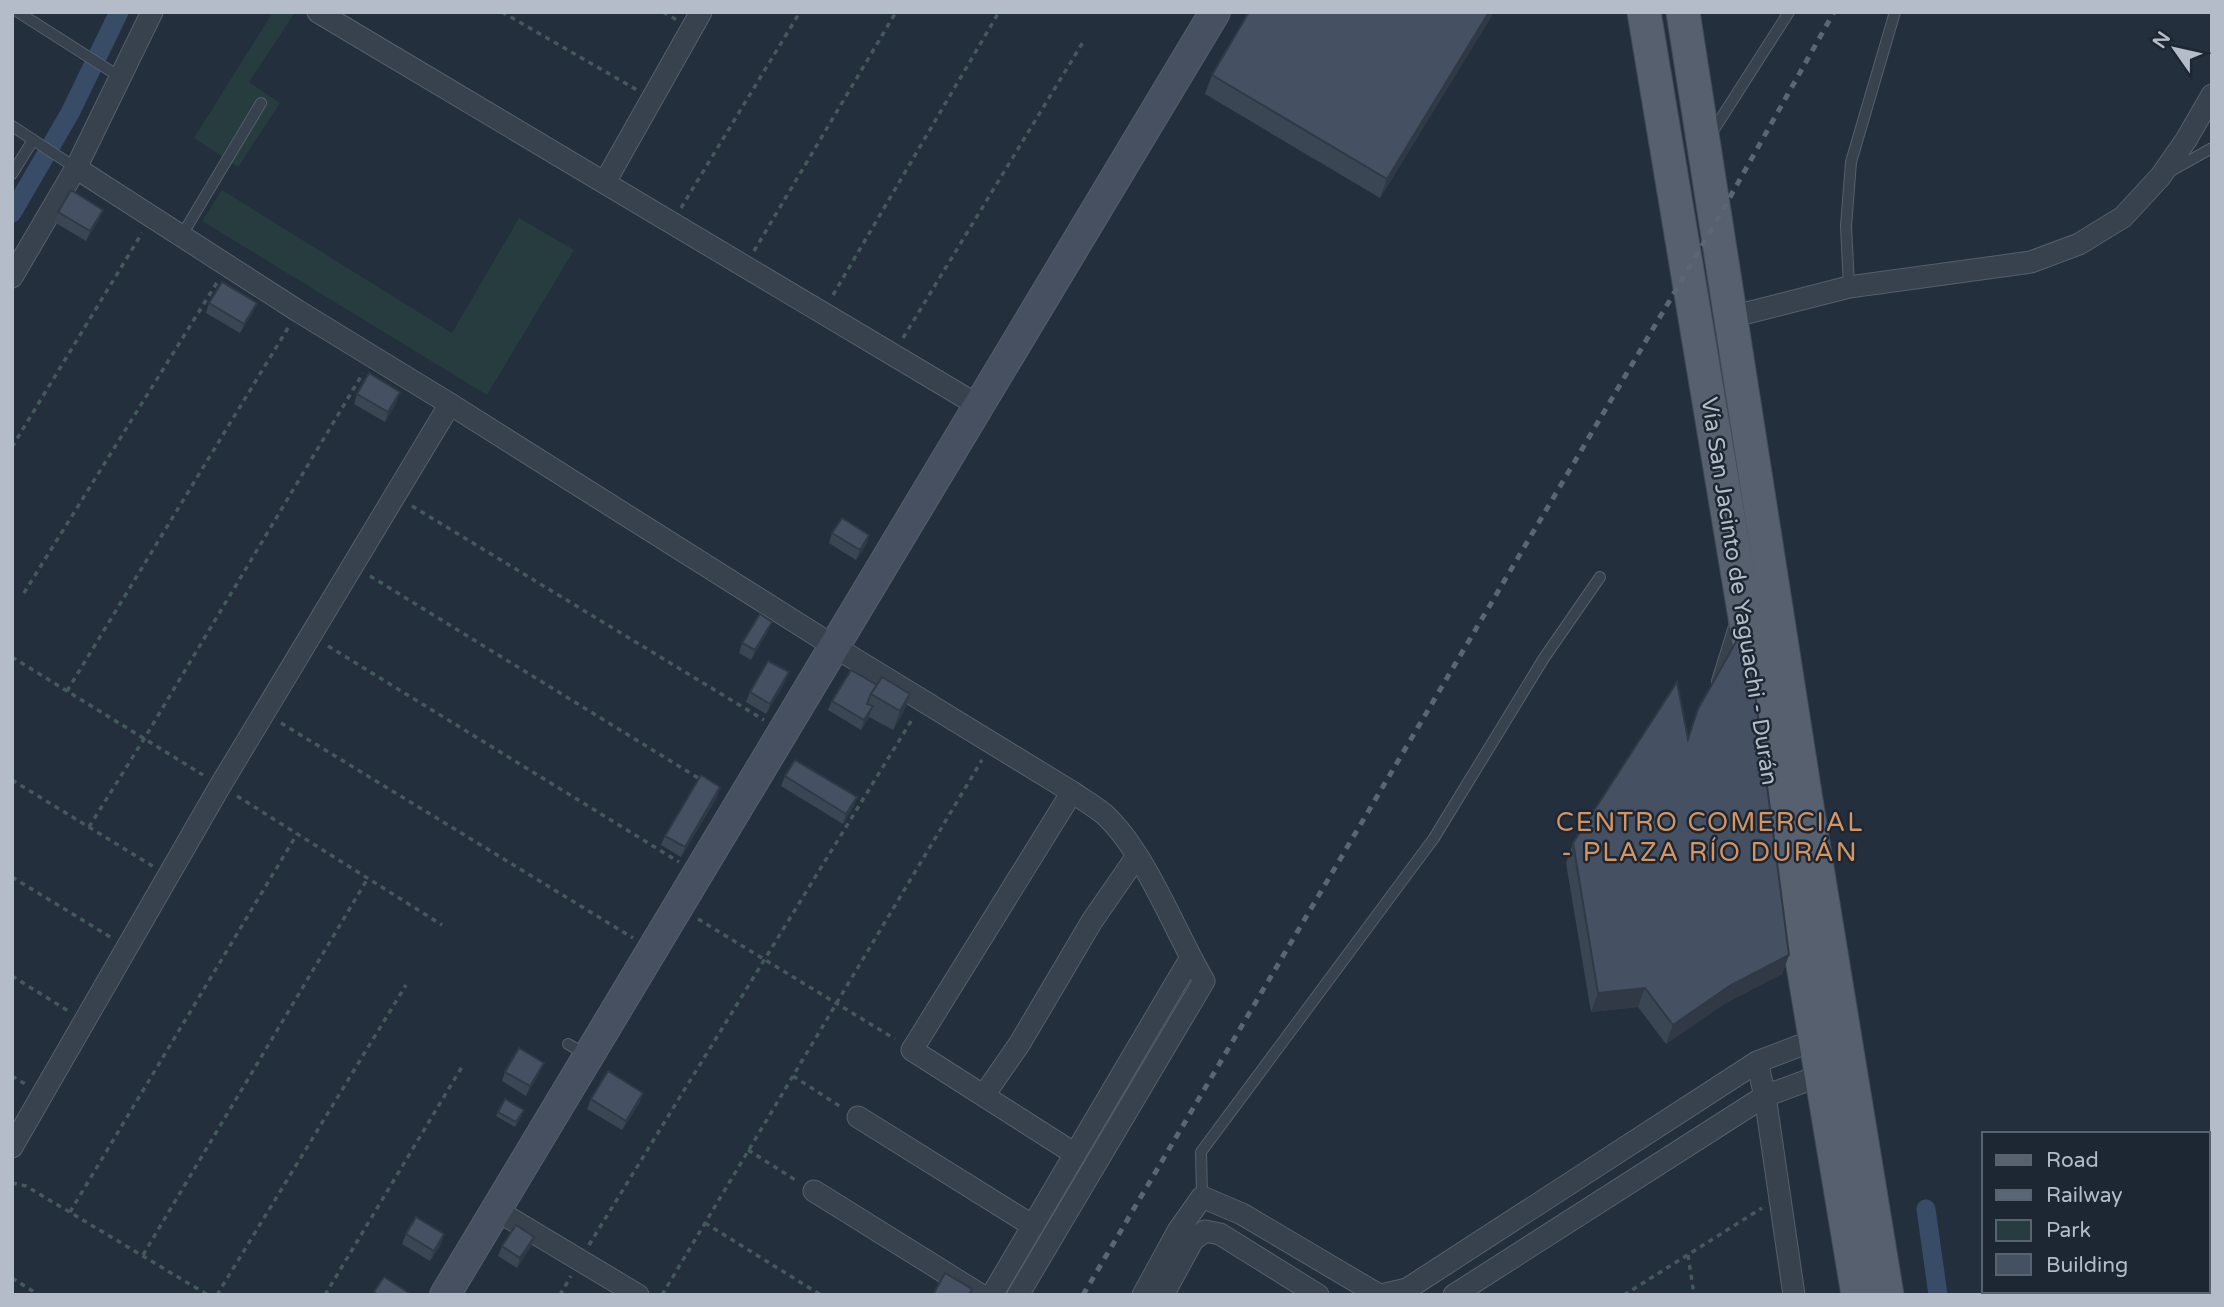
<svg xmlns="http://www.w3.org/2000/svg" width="2224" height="1307" font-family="'Varela Round',sans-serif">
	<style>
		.green { fill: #263c3f }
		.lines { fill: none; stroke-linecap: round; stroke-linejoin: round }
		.canal { stroke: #394c67; stroke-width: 19 }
		.lane-casing { stroke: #565f6c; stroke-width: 12 }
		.street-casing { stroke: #565f6c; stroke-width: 23 }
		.secondary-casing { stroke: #565f6c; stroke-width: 32 }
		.primary-casing { stroke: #414a57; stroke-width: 35 }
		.path { stroke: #44595c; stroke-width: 3.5; stroke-dasharray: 5 5; stroke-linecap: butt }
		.lane { stroke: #38414e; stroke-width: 10 }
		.street { stroke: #38414e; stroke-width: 21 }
		.secondary { stroke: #465061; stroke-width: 30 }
		.primary { stroke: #56606e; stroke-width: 33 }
		.rail { stroke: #5a6575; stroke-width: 5; stroke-dasharray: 7 7; stroke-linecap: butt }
		.wall { fill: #3b4654 }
		.shaded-wall { fill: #303945 }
		.building { fill: #455162; stroke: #303945; stroke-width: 2 }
		.labels { text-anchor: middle; stroke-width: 5; stroke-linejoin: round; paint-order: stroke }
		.street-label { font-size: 23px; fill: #b4bcc9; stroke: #1d2633 }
		.quarter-label { font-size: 26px; letter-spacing: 2px; fill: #d59563; stroke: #1d2633 }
	</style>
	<rect width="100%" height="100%" fill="#242f3e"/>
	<g class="green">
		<polygon points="273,12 295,12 249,82 280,103 238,167 194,138"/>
		<polygon points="222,190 452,333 519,218 574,250 487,395 202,221"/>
	</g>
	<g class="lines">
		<g class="canal">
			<polyline points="12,213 70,113 119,12"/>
			<polyline points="1926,1209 1938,1295"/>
		</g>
		<defs>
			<g id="lane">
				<polyline points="18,12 120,77"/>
				<polyline points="12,126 76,168"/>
				<polyline points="1711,134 1789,12"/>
				<polyline points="2169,172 2212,148"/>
				<polyline points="12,174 33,140"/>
				<polyline points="182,235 261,103"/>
				<polyline points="1849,287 1846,226 1851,162 1895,12"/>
				<polyline points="1717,681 1735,623"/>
				<polyline points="568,1044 587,1055"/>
				<polyline points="1202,1197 1201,1152 1434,838 1544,658 1600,577"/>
				<polyline points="2009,1291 2010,1295"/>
				<polyline points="2124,1291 2125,1295"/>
			</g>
			<g id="street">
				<polyline points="318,12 979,406"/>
				<path d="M76 168 298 311 450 404 835 647 1072 792C1082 799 1094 806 1104 814 1145 851 1175 932 1204 981L1018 1295"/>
				<polyline points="605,182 701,12"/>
				<polyline points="12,277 76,168 152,12"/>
				<polyline points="1731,317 1849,287 2031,262 2079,244 2123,217 2160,177 2186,140 2212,95"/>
				<polyline points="1072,792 912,1050 1075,1154"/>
				<polyline points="1757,1062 1765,1096 1794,1295"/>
				<polyline points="984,1095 1020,1043 1092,921 1137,856"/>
				<polyline points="858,1117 1033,1226"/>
				<polyline points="12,1147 220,786 450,404"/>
				<polyline points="814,1191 981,1295"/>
				<polyline points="496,1210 638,1295"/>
				<polyline points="992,1295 1190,959"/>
				<polyline points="1143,1295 1178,1231 1202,1197 1242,1214 1379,1295"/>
				<polyline points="1163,1295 1193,1240 1205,1231 1220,1234 1318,1295"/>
				<polyline points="1381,1295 1407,1289 1757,1062 1825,1036"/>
				<polyline points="1454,1295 1765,1096 1830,1072"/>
			</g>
			<polyline id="secondary" points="445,1295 1215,12"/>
			<g id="primary">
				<polyline points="1644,12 1858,1295"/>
				<polyline points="1683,12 1806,800 1887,1295"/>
			</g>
		</defs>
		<use href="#lane" class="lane-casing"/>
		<use href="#street" class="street-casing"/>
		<use href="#secondary" class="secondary-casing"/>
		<use href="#primary" class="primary-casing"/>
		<g class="path">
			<polyline points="502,12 637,90"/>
			<polyline points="663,12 677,20"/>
			<polyline points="681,208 800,12"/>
			<polyline points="754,251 896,12"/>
			<polyline points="833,295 999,12"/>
			<polyline points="903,338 1083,42"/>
			<polyline points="12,447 142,233"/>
			<polyline points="412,506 764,720"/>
			<polyline points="370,576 703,781"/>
			<polyline points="24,593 218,281"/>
			<polyline points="328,646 679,862"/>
			<polyline points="12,657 203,775"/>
			<polyline points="67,691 288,328"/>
			<polyline points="281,723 633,938"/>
			<polyline points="12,780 154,867"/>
			<polyline points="237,796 442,925"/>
			<polyline points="89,827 144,739 363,373"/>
			<polyline points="12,877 112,938"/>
			<polyline points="698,919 895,1039"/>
			<polyline points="12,976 70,1012"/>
			<polyline points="12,1076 25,1084"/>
			<polyline points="793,1076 841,1107"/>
			<polyline points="748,1150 797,1181"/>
			<polyline points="12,1183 26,1186 208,1295"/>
			<polyline points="70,1212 297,834"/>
			<polyline points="705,1223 821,1295"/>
			<polyline points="589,1245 913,718"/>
			<polyline points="143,1255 368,878"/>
			<polyline points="1688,1255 1694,1295"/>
			<polyline points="12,1278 39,1295"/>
			<polyline points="217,1295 406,985"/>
			<polyline points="325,1295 463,1065"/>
			<polyline points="560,1295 571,1276"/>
			<polyline points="662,1295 982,760"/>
			<polyline points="1624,1295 1762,1208"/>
		</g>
		<use href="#lane" class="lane"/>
		<use href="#street" class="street"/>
		<use href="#secondary" class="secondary"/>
		<use href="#primary" class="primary"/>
		<polyline class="rail" points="1083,1295 1716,222 1834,12"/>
	</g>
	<g class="wall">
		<polygon points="1249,12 1494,12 1380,198 1205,94 1212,75"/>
		<polygon points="58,212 99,219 86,241 54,222"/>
		<polygon points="209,303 253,312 240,333 206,313"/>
		<polygon points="357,394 397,401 385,422 354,404"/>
		<polygon points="832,533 869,535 866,545 856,560 829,543"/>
		<polygon points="768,631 751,660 739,653 742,643"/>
		<polygon points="789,672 785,682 766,714 746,702 750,692"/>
		<polygon points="877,685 910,694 903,713 893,730 869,717 861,730 828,710 832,701"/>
		<polygon points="1688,738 1789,955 1782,974 1724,1004 1666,1044 1638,1007 1591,1012 1566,863 1573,843"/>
		<polygon points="785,776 857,797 853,807 843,824 781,786"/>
		<polygon points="720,787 717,797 681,857 661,845 665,836"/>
		<polygon points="505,1072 540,1072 526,1096 502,1081"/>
		<polygon points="591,1099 640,1102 622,1130 587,1109"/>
		<polygon points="498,1112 522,1115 515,1127 496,1116"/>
		<polygon points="406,1234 444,1234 441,1244 430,1261 402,1244"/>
		<polygon points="534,1237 531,1246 517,1268 498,1256 502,1246"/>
	</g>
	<g class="shaded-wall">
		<polygon points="1489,12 1494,12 1380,198 1387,179"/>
		<polygon points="103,210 99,219 86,241 90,231"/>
		<polygon points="257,303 253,312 240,333 244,324"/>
		<polygon points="400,392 397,401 385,422 388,412"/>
		<polygon points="869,535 866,545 856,560 860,550"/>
		<polygon points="772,622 768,631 751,660 755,650"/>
		<polygon points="789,672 785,682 766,714 770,704"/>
		<polygon points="910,694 903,713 893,730 900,711"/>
		<polygon points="873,706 869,716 861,730 864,720"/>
		<polygon points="720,787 717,797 681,857 685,847"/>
		<polygon points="857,797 853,807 843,824 846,814"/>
		<polygon points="1789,955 1782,974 1724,1004 1666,1044 1673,1025 1731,985"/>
		<polygon points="1645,988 1638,1007 1591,1012 1598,993"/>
		<polygon points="544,1063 540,1072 526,1096 530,1086"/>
		<polygon points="643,1093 640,1102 622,1130 626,1121"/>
		<polygon points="444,1234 441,1244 430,1261 434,1251"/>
		<polygon points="534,1237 531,1246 517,1268 520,1258"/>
	</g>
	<g class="building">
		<polygon points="1249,12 1489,12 1387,179 1212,75"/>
		<polygon points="71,190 103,210 90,231 58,212"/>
		<polygon points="222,282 257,303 244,324 209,303"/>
		<polygon points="369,373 400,392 388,412 357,394"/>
		<polygon points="842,518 869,535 860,550 832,533"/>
		<polygon points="760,614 772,622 755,650 742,643"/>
		<polygon points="1746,624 1789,955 1731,985 1673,1025 1645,988 1598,993 1573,843 1677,682 1688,739 1698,709"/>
		<polygon points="768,661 789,672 770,704 750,692"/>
		<polygon points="851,670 877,685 871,694 867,704 873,706 864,720 832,701"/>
		<polygon points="882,677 910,694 900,711 871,694"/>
		<polygon points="795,760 857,797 846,814 785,776"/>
		<polygon points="701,775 720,787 685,847 665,836"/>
		<polygon points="519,1048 544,1063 530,1086 505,1072"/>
		<polygon points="608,1071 643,1093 626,1121 591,1099"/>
		<polygon points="505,1099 524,1110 516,1122 498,1112"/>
		<polygon points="416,1217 444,1234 434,1251 406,1234"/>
		<polygon points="516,1225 534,1237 520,1258 502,1246"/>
		<polygon points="945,1273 972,1289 969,1295 933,1295"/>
		<polygon points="384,1277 412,1295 378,1295 374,1292"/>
	</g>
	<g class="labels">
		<g class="street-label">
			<text transform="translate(1740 591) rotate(81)" y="8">Vía San Jacinto de Yaguachi - Durán</text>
		</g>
		<g class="quarter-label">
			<text x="1710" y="831">CENTRO COMERCIAL<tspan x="1710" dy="30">- PLAZA RÍO DURÁN</tspan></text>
		</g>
	</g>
	<rect width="2224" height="1307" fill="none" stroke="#b4bcc9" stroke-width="28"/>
	<rect x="1982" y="1132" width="228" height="161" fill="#1d2633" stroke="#59626f" stroke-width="2"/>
	<rect x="1996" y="1155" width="35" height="10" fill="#56606e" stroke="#59626f" stroke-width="2"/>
	<text x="2046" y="1167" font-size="21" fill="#b4bcc9">Road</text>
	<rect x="1996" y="1190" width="35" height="10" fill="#5a6575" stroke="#59626f" stroke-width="2"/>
	<text x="2046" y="1202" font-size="21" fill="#b4bcc9">Railway</text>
	<rect x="1996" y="1220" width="35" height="21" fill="#263c3f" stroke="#59626f" stroke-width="2"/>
	<text x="2046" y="1237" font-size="21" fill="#b4bcc9">Park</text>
	<rect x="1996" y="1254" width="35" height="21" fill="#455162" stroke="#59626f" stroke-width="2"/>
	<text x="2046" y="1272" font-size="21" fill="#b4bcc9">Building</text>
	<g transform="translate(2175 49) rotate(304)" stroke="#1d2633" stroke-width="5" paint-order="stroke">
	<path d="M0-5L12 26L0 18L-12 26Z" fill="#b4bcc9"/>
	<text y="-10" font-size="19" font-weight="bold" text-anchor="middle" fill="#b4bcc9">N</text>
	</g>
</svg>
